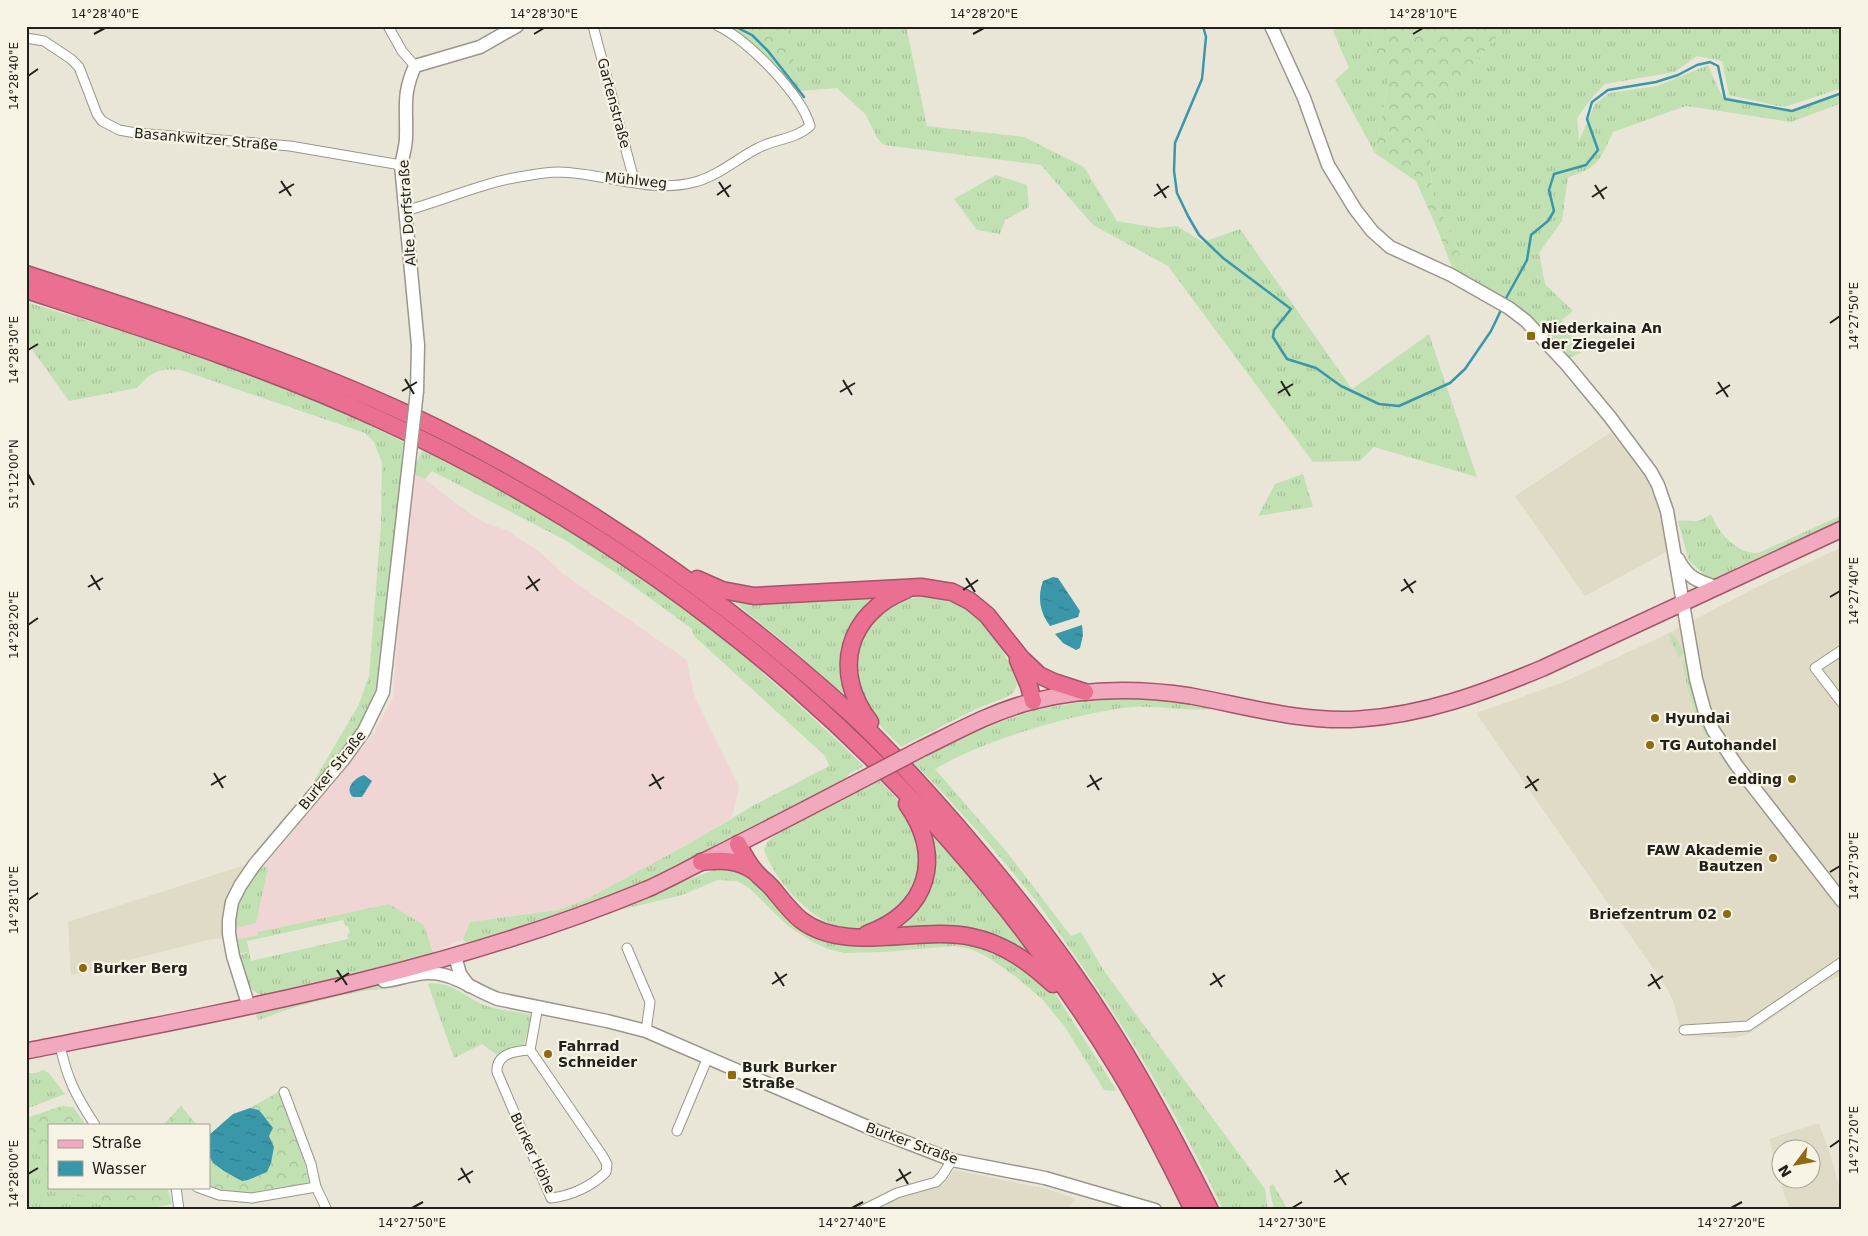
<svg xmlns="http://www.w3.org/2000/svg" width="1868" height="1236" font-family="'DejaVu Sans',sans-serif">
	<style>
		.built { fill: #e0dbc6; fill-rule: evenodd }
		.industrial { fill: #efd5d3 }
		.grass { fill: url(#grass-tufts); fill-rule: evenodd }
		.forest { fill: url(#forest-crowns) }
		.water { fill: url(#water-ripples) }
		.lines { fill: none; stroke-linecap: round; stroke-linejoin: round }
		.stream { stroke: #3a97a9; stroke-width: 2.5 }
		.street-casing { stroke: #9a968a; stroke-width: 11 }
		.secondary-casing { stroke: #9a968a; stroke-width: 15 }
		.primary-casing { stroke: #a45368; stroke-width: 18 }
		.highway-casing { stroke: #a45368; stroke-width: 19 }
		.street { stroke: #fff; stroke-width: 9 }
		.secondary { stroke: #fff; stroke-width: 12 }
		.primary { stroke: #f2a9bd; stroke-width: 15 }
		.highway { stroke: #ea6f91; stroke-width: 16 }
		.secondary-bridge-casing { stroke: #9a968a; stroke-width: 15; stroke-linecap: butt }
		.primary-bridge-casing { stroke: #a45368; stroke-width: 18; stroke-linecap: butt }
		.secondary-bridge { stroke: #fff; stroke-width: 12 }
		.primary-bridge { stroke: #f2a9bd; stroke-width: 15 }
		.ticks { fill: none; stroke: #21201b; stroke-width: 2 }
		.poi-dot { fill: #906910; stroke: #f7f3e5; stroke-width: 2 }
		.labels { text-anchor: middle; stroke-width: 4.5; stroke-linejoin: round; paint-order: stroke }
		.street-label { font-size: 14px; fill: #21201b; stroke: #f7f3e5 }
		.poi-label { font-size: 14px; font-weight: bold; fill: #21201b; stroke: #f7f3e5; text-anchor: start }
		.neatline { fill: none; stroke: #21201b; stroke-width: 2 }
		.ticks-label { font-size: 12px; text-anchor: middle; fill: #21201b }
	</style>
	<defs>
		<pattern id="grass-tufts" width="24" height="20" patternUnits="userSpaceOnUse" patternTransform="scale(1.25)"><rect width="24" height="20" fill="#c2e1b3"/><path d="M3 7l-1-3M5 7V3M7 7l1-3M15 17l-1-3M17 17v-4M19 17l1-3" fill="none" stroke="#a6c199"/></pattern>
		<pattern id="forest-crowns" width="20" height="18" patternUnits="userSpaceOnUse" patternTransform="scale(1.25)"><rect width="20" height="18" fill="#c2e1b3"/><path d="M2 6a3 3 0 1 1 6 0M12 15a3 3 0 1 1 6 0" fill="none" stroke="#a6c199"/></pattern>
		<pattern id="water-ripples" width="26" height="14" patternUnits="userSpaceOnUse" patternTransform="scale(1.25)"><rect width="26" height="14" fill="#3a97a9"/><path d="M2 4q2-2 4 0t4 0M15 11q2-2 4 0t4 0" fill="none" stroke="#307b89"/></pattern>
	</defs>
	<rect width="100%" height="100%" fill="#e9e6d8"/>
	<g class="built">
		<polygon points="1611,432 1652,486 1660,505 1668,551 1585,596 1515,496"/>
		<polygon points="1842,547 1842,975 1818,986 1749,1034 1734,1038 1682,1036 1674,1003 1666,987 1476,713 1564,682 1665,635 1759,586"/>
		<polygon points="251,863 225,938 212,939 71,975 68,922"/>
		<path d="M1819 1123 1831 1157 1842 1197V1210H1791L1785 1197 1769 1139ZM1810 1148V1178H1780V1148Z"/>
		<polygon points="954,1170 1047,1189 1076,1199 1067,1210 882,1208 894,1200 944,1184"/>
	</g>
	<polygon class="industrial" points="412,474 425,479 455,503 485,523 506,530 541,553 563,574 687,660 694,695 739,787 732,817 692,842 587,899 558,910 470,922 463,939 433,953 424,925 389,904 259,932 259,935 233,940 234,915 247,882 257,875 375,732 393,697 403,563"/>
	<g class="grass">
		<polygon points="787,26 906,26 927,126 1024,137 1084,167 1117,221 1158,228 1177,226 1203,242 1240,229 1352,389 1429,334 1477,477 1374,447 1360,461 1313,462 1168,266 1093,225 1041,165 884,145 877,138 866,115 837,88 811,90 796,74"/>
		<polygon points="1339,26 1379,26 1369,53 1391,68 1375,153 1335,80 1349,68 1333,31"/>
		<path d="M1506 26H1842V88L1784 107 1729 95 1722 61 1697 56 1675 72 1605 84 1591 99 1577 118 1579 141 1595 104 1609 93 1657 86 1708 65 1722 96 1792 111 1842 93V103L1791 122 1686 106 1613 132C1601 158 1598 169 1568 177L1562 221 1539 253 1545 284 1573 311 1562 320 1581 353 1570 358 1563 348 1540 324 1512 304 1472 281 1432 192 1429 133 1453 88Z"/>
		<polygon points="996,175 1027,185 1029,207 1005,220 1000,234 977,230 954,199"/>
		<path d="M26 302C155 341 284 379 403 442L401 468 407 472 382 692 372 715 291 820 358 706 369 676 381 524 382 463 374 442 365 433 181 370C159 368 152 371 137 388L69 401 26 341Z"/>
		<path d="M422 450C463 466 501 490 539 513 594 545 649 581 699 620 757 666 811 715 864 766L849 774 845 779 696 858 656 877 557 916 481 941 465 942 463 939 470 922 558 910 587 899 692 842 756 804 829 766 825 756 694 636 692 629 614 572 563 539 432 471 425 479 412 474Z"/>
		<polygon points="1303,474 1313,507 1258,516 1275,484"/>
		<path d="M1711 514C1718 532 1736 554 1758 553L1842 515V524L1713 580 1701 578 1702 572 1689 561 1678 521C1695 519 1694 526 1711 514Z"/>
		<polygon points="894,590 852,628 848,698 786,644 727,596"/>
		<path d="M920 596C933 598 946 600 958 605 985 616 1010 657 1017 684L1014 692 1007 697 976 709 901 747C889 735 877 724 868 709 848 675 853 630 888 608 898 602 909 599 920 596Z"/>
		<path d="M1670 633C1678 638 1681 645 1683 653L1679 658 1669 636Z"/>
		<path d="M1684 659 1697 708 1715 745 1714 748C1695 722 1688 692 1682 662Z"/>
		<path d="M1129 697 1198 704 1215 709C1184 712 1154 704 1123 708 1066 716 985 740 935 769L1006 851 1071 936 1081 932 1104 971 1265 1189 1268 1210H1223C1179 1118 1129 1031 1070 949 1057 931 1046 913 1032 896 995 850 956 806 914 763 956 741 999 719 1045 708 1073 702 1101 700 1129 697Z"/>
		<polygon points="1724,757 1809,868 1721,758"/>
		<path d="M880 781 902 804 925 860 902 912C891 917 878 925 867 929 826 940 775 884 764 849L768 841 778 833Z"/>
		<polygon points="930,830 1033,956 1008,944 886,935 905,918 929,837"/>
		<path d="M263 866 268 868 256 923 236 928 234 925C235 909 237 896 246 883 251 877 259 873 263 866Z"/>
		<polygon points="725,866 744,869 814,935 829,942 842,945 855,945 952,939 1000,950 1053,990 1117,1091 1104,1090 1065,1027 1042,999 1016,977 986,956 970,949 954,946 884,952 844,953 828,949 813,942 788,926 749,888 737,881 718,880 682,895 611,912 611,908"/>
		<path d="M389 904 424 925 433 953 361 973 265 996C243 989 243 976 237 956L248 952 237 954 233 940 258 935V932ZM343 920 345 926H348L350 933 347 934 348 939 251 961 247 941Z"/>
		<path d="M410 979C394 991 377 988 359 992 324 999 291 1007 259 1020L256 1016 258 1011 367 986Z"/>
		<path d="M433 983C459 985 467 1000 490 1007 503 1011 518 1011 532 1015L524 1045 510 1048 497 1055 482 1044 454 1058 428 984Z"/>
		<polygon points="43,1070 49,1073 65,1094 26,1109 26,1073 36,1073"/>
		<polygon points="26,1147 32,1148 49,1165 49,1187 70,1187 76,1193 113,1210 26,1210"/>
		<polygon points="1273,1184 1288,1210 1274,1210 1269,1187"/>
	</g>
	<g class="forest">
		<polygon points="718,26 787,26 796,74 811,90 790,92 776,74"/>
		<polygon points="1379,26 1506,26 1453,88 1429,133 1432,192 1472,281 1452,268 1439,233 1416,181 1375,153 1391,68 1369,53"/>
		<path d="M278 1092C293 1120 301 1150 309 1180L308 1183 301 1186C266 1192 243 1200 209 1186V1156L213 1163 224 1171 248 1180 263 1174 271 1163 274 1147 269 1136 272 1131 259 1110 250 1108Z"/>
		<polygon points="62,1106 73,1107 86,1125 49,1125 49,1165 32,1148 26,1147 26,1118"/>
		<polygon points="181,1106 197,1125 163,1125"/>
		<polygon points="70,1187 167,1187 172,1204 143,1210 113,1210 76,1193"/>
	</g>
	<g class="water">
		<path d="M1053 577 1058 578 1080 611 1078 617 1050 626C1040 613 1037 597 1043 581Z"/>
		<polygon points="1082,625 1083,635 1080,648 1076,650 1063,643 1055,634"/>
		<path d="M364 775 372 781 362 797H353C344 789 354 778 364 775Z"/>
		<polygon points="250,1108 259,1110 273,1128 269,1136 274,1147 271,1163 267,1172 248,1180 242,1181 224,1171 213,1163 209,1156 209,1135 233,1114"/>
	</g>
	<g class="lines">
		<g class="stream">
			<polyline points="1203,26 1206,37 1202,79 1175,143 1174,171 1177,193 1188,216 1199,235 1223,258 1291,309 1274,330 1273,337 1287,359 1316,368 1341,386 1379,404 1399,406 1450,383 1465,369 1491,331 1502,308"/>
			<polyline points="738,28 752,35 768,51 804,97"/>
			<polyline points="1505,300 1527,260 1531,235 1548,221 1554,211 1549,190 1554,174 1586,165 1598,150 1587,119 1592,102 1608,90 1656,82 1678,75 1697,65 1710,62 1718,66 1725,99 1792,111 1842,93"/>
		</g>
		<defs>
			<g id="street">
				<polyline points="388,26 402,51 415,66"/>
				<polyline points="593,26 634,180"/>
				<polyline points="26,38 44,41 71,59 79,67 97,114 102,121 119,130 136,133 290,146 401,165"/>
				<path d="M405 211C445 200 484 182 525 176 536 174 548 172 559 172 604 173 651 194 695 182 718 176 738 158 758 148 775 139 796 139 810 126 802 95 747 39 718 26"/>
				<polyline points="1842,650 1815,668 1842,703"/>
				<polyline points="627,948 650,1002 646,1031"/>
				<polyline points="1684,1030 1748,1026 1842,962"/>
				<path d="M60 1045C67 1079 76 1096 95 1125"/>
				<path d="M530 1050C516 1051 496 1053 497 1072L551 1198C571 1196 592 1186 606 1172L607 1164 602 1155 530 1050 538 1006"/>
				<polyline points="284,1092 311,1164 316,1187 327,1210"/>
				<polyline points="677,1131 708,1057"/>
				<polyline points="176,1187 179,1210"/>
				<polyline points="197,1187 219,1195 252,1198 316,1187"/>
				<polyline points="863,1210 897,1193 936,1182 942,1176 952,1160"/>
			</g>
			<g id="secondary">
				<polyline points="1271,26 1304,98 1328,165 1355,209 1372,231 1390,247 1451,275 1509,308 1526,321 1567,365 1610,417 1651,472 1658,485 1667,511 1696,679 1704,709 1713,730 1737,766 1842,901"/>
				<path d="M417 391 418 345 401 165C403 156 406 146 406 137 407 107 402 95 415 66L480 47 517 26"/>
				<path d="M1678 559C1688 578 1697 581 1716 587"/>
				<polyline points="455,956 460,974 469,986"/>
				<path d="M384 981C399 980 413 973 428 973 453 972 475 991 498 999L607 1021 646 1031 877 1131 952 1160 1045 1178 1155 1210"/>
				<polyline points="249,1007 233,956 229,934 229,920 232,902 240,886 255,864 343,760 364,731 383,692 408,471"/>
			</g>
			<g id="primary">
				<path d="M919 750C956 732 993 711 1034 701 1086 688 1138 688 1191 696 1246 706 1302 723 1359 719 1424 715 1483 693 1543 668L1842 529"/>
				<path d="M26 1051C235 1010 447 972 645 890 666 881 687 869 708 859 756 835 804 810 852 785"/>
			</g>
			<g id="highway">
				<path d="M26 274C165 319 305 364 437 428 587 502 725 600 849 712 887 747 922 786 956 825 997 873 1037 921 1073 973 1126 1048 1169 1128 1210 1210"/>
				<path d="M26 290C146 329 267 367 381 420 684 559 942 782 1117 1067 1145 1113 1169 1161 1193 1210"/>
				<polyline points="697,579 722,590 754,596 921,587 952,592 970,601 987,615 1021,658 1039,675 1054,682 1085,692"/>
				<polyline points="1018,660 1029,686 1033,701"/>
				<path d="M870 722C831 672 847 613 906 590"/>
				<path d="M738 844C743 853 747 862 754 870 759 877 767 882 773 889 782 900 790 911 801 920 847 955 919 925 972 937 1005 944 1029 962 1053 984"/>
				<path d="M701 862C721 860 737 859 754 871"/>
				<path d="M867 934C929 911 944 857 907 804"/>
			</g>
		</defs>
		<use href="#street" class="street-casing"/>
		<use href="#secondary" class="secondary-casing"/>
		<use href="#primary" class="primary-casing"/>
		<use href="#highway" class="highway-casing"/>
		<use href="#street" class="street"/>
		<use href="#secondary" class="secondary"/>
		<use href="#primary" class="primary"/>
		<use href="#highway" class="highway"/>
		<defs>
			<polyline id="secondary-bridge" points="408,471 417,391"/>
			<polyline id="primary-bridge" points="852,785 919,750"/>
		</defs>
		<use href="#secondary-bridge" class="secondary-bridge-casing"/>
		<use href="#primary-bridge" class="primary-bridge-casing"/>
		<use href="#secondary-bridge" class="secondary-bridge"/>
		<use href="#primary-bridge" class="primary-bridge"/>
	</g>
	<path class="ticks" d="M94 34 105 28M534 34 544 28M973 34 984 28M1413 34 1423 28M28 76 38 69M281 181 291 196M719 182 729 197M1157 184 1166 198M1595 185 1604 199M279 193 294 184M717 195 731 185M1154 196 1169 186M1592 197 1607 187M1830 323 1840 316M28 350 38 344M405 379 414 394M843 380 852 395M1281 381 1290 396M1718 382 1728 397M402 391 417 382M840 392 855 383M1278 393 1293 384M1716 394 1730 385M28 474 34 485M91 575 100 590M528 576 538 591M966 578 975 592M1404 579 1413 593M88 587 103 578M526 589 540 579M963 590 978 580M1401 591 1416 581M1830 597 1840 591M28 625 38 618M214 773 223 788M652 774 661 789M1090 775 1099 790M1527 776 1537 791M211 785 226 776M649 786 664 777M1087 787 1102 778M1525 788 1539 779M1830 872 1840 866M28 900 38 893M337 970 347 985M775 972 784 986M1213 973 1222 987M1651 974 1660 989M335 982 349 973M772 984 787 974M1210 985 1225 975M1648 986 1663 976M1830 1147 1840 1140M461 1168 470 1183M899 1169 908 1184M1336 1170 1346 1185M28 1174 38 1168M458 1180 473 1171M896 1181 911 1172M1334 1182 1349 1173M412 1208 423 1202M852 1208 863 1202M1292 1208 1302 1202M1731 1208 1742 1202"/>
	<g class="poi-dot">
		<rect x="1526" y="331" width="10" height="10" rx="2.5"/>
		<circle cx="1655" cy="718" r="5"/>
		<circle cx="1650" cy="745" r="5"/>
		<circle cx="1792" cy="779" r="5"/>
		<circle cx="1773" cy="858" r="5"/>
		<circle cx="1727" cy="914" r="5"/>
		<circle cx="83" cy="968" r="5"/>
		<circle cx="548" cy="1054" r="5"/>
		<rect x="727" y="1070" width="10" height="10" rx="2.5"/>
	</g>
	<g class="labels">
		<g class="street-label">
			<text transform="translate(614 103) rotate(75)" y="5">Gartenstraße</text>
			<text transform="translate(206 139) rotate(5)" y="5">Basankwitzer Straße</text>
			<text transform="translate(636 180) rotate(6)" y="5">Mühlweg</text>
			<text transform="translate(407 213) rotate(-94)" y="5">Alte Dorfstraße</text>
			<text transform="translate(332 770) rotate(-51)" y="5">Burker Straße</text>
			<text transform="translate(912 1143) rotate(20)" y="5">Burker Straße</text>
			<text transform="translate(533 1153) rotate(65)" y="5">Burker Höhe</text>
		</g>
		<g class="poi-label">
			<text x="1541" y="333">Niederkaina An<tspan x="1541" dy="16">der Ziegelei</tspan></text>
			<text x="1665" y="723">Hyundai</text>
			<text x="1660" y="750">TG Autohandel</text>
			<text x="1782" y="784" text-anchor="end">edding</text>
			<text x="1763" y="855" text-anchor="end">FAW Akademie<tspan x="1763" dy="16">Bautzen</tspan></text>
			<text x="1717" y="919" text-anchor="end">Briefzentrum 02</text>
			<text x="93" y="973">Burker Berg</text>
			<text x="558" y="1051">Fahrrad<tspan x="558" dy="16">Schneider</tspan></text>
			<text x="742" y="1072">Burk Burker<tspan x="742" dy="16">Straße</tspan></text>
		</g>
	</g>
	<rect width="1868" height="1236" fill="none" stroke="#f7f3e5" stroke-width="55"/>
	<rect x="48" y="1124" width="162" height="65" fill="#f7f3e5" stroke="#a19f94"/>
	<rect x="58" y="1140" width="25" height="8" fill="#f2a9bd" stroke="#a19f94"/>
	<text x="92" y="1148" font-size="15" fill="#21201b">Straße</text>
	<rect x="58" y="1161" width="25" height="15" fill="url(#water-ripples)" stroke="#a19f94"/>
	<text x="92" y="1174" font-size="15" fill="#21201b">Wasser</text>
	<g transform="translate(1796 1164) rotate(238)"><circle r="24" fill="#f7f3e5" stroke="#a19f94"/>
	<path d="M0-4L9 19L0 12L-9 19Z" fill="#906910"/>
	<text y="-8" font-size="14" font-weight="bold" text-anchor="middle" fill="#21201b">N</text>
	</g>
	<rect x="28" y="28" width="1812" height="1180" class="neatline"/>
	<g class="ticks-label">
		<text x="105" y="18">14°28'40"E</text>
		<text x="544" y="18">14°28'30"E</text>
		<text x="984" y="18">14°28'20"E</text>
		<text x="1423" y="18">14°28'10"E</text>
		<text transform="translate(14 76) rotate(-90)" y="4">14°28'40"E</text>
		<text transform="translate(1854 316) rotate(-90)" y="4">14°27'50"E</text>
		<text transform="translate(14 350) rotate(-90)" y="4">14°28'30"E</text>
		<text transform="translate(14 474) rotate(-90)" y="4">51°12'00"N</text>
		<text transform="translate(1854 591) rotate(-90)" y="4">14°27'40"E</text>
		<text transform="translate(14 625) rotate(-90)" y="4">14°28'20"E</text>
		<text transform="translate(1854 866) rotate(-90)" y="4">14°27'30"E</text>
		<text transform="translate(14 900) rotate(-90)" y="4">14°28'10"E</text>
		<text transform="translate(1854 1140) rotate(-90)" y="4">14°27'20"E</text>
		<text transform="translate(14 1174) rotate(-90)" y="4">14°28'00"E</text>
		<text x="412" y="1227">14°27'50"E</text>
		<text x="852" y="1227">14°27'40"E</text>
		<text x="1292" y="1227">14°27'30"E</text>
		<text x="1731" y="1227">14°27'20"E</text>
	</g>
</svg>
